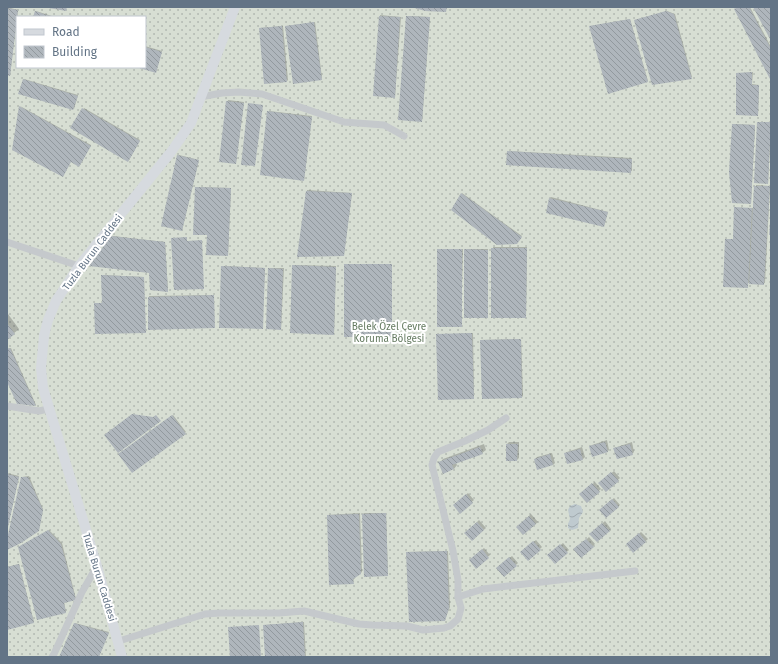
<svg xmlns="http://www.w3.org/2000/svg" width="778" height="664" font-family="'Fira Sans',sans-serif">
	<style>
		.grass { fill: url(#grass-dots); fill-rule: evenodd }
		.water { fill: url(#water-waves) }
		.shadow { fill: #0003 }
		.building { fill: url(#building-back-hatch) }
		.lines { fill: none; stroke-linecap: round; stroke-linejoin: round }
		.street { stroke: #c5c9cc; stroke-width: 7 }
		.secondary { stroke: #d6dadf; stroke-width: 10 }
		.labels { text-anchor: middle; stroke-width: 4; stroke-linejoin: round; paint-order: stroke }
		.street-label { font-size: 10px; fill: #637486; stroke: #fff }
		.park-label { font-size: 10px; fill: #667c62; stroke: #fff }
	</style>
	<defs>
		<pattern id="grass-dots" width="8" height="8" patternUnits="userSpaceOnUse"><rect width="8" height="8" fill="#d7ded3"/><path d="M2 2h.1M6 6h.1" fill="none" stroke="#b2b9b1" stroke-width="1.8" stroke-linecap="round"/></pattern>
		<pattern id="water-waves" width="16" height="10" patternUnits="userSpaceOnUse"><rect width="16" height="10" fill="#bfcacf"/><path d="M0 5q4-4 8 0t8 0" fill="none" stroke="#9fa9ae"/></pattern>
		<pattern id="building-back-hatch" width="6" height="6" patternUnits="userSpaceOnUse"><rect width="6" height="6" fill="#afb6bc"/><path d="M-1 5l2 2M0 0l6 6M5-1l2 2" fill="none" stroke="#92999e"/></pattern>
	</defs>
	<rect width="100%" height="100%" fill="#f6f6f2"/>
	<path class="grass" d="M7 7H771V657H7ZM17 17H145V67H17Z"/>
	<polygon class="water" points="575,504 581,506 583,512 579,518 578,528 572,530 568,528 568,524 570,519 568,510 570,506"/>
	<g class="shadow">
		<polygon points="7,7 18,10 10,75 7,74"/>
		<polygon points="739,7 750,7 771,47 771,79"/>
		<polygon points="36,11 55,17 34,17"/>
		<polygon points="667,11 675,14 692,77 653,83 635,20"/>
		<polygon points="380,15 401,17 395,96 374,95"/>
		<polygon points="407,16 430,17 422,121"/>
		<polygon points="630,19 648,81 647,81 591,26"/>
		<polygon points="315,22 322,78 322,79 287,26"/>
		<polygon points="283,26 288,80 287,81 260,28"/>
		<polygon points="145,46 162,51 156,72 138,67 145,67"/>
		<polygon points="753,72 752,84 759,85 758,115 737,74"/>
		<polygon points="24,79 78,95 74,109 23,80"/>
		<polygon points="228,100 244,102 236,163 220,161"/>
		<polygon points="20,106 91,145 80,165 71,161"/>
		<polygon points="84,108 140,140 129,160 71,128"/>
		<polygon points="269,111 312,116 304,180 268,112"/>
		<polygon points="758,122 771,122 768,183"/>
		<polygon points="733,124 755,125 751,203"/>
		<polygon points="508,151 632,158 632,171"/>
		<polygon points="179,155 199,160 182,230 178,156"/>
		<polygon points="756,185 770,186 765,283 748,283 724,286 726,239 734,239 735,208 754,208"/>
		<polygon points="196,187 231,188 228,255 208,234"/>
		<polygon points="307,190 352,193 344,254 307,191"/>
		<polygon points="462,193 522,236 516,243 452,210"/>
		<polygon points="551,197 608,212 604,225 547,212"/>
		<polygon points="113,236 165,242 168,291 150,272 91,265"/>
		<polygon points="493,247 527,247 526,317 492,317"/>
		<polygon points="439,249 463,249 461,326 438,250"/>
		<polygon points="466,249 488,249 488,316"/>
		<polygon points="346,264 392,264 392,336 345,265"/>
		<polygon points="293,265 336,266 334,333"/>
		<polygon points="223,266 265,268 262,328"/>
		<polygon points="270,268 284,268 281,329 269,269"/>
		<polygon points="103,275 144,277 145,332 96,303 103,303"/>
		<polygon points="214,295 214,327 149,297 149,296"/>
		<polygon points="8,314 19,329 7,339 7,315"/>
		<polygon points="473,333 474,397 473,398 437,335"/>
		<polygon points="521,339 523,396 522,397 481,340"/>
		<polygon points="11,348 36,405 35,405 7,379 7,349"/>
		<polygon points="173,415 186,432 133,471 120,454"/>
		<polygon points="607,440 609,450 607,452 590,447 592,445"/>
		<polygon points="509,442 519,442 519,458 517,460 507,444"/>
		<polygon points="632,442 634,452 632,454 615,449 617,447"/>
		<polygon points="484,444 486,450 482,453 456,463 457,465 454,469 440,463 443,459"/>
		<polygon points="582,447 585,457 583,459 568,463 565,454 567,452"/>
		<polygon points="552,453 555,463 553,465 535,459 537,457"/>
		<polygon points="614,471 620,478 606,490 600,483"/>
		<polygon points="7,473 19,476 7,530"/>
		<polygon points="29,476 43,509 39,529 7,549 7,544 22,477"/>
		<polygon points="595,482 601,489 587,501 581,494"/>
		<polygon points="468,493 474,500 460,512 454,505"/>
		<polygon points="614,498 620,505 606,517 600,510"/>
		<polygon points="360,513 362,572 354,578 353,583 328,515"/>
		<polygon points="364,513 386,513 388,575 363,514"/>
		<polygon points="531,514 538,522 524,534 517,527"/>
		<polygon points="479,520 486,528 472,540 466,533"/>
		<polygon points="605,521 611,529 597,541 591,534"/>
		<polygon points="49,530 62,543 76,599 64,602 66,612 20,547"/>
		<polygon points="641,532 648,539 634,551 627,544"/>
		<polygon points="589,537 595,544 581,557 575,550"/>
		<polygon points="536,540 542,547 528,560 522,552"/>
		<polygon points="563,543 569,550 555,562 549,555"/>
		<polygon points="484,548 490,555 476,567 470,560"/>
		<polygon points="448,551 450,607 445,619 408,552"/>
		<polygon points="512,556 518,563 504,576 498,568"/>
		<polygon points="19,564 34,622 7,629 7,567"/>
		<polygon points="304,622 306,657 266,657 265,625"/>
		<polygon points="75,623 109,632 98,657 60,657"/>
	</g>
	<g class="building">
		<polygon points="43,7 67,7 66,11"/>
		<polygon points="411,7 447,7 446,12 425,11"/>
		<polygon points="738,7 749,7 771,49 771,81 734,9"/>
		<polygon points="753,7 771,7 771,41"/>
		<polygon points="7,8 18,10 10,76 7,75"/>
		<polygon points="35,11 52,17 33,17"/>
		<polygon points="666,11 674,14 692,79 652,85 634,20"/>
		<polygon points="379,16 400,17 395,98 373,96"/>
		<polygon points="406,16 430,17 422,122 398,120"/>
		<polygon points="630,19 648,82 608,94 589,26"/>
		<polygon points="314,22 322,80 293,84 285,26"/>
		<polygon points="282,26 287,82 264,84 259,28"/>
		<polygon points="145,47 162,52 156,73 136,67 145,67"/>
		<polygon points="752,72 752,85 759,85 758,116 736,115 736,73"/>
		<polygon points="23,79 78,96 73,110 18,94"/>
		<polygon points="226,101 244,103 236,164 219,162"/>
		<polygon points="248,103 263,105 255,166 241,165"/>
		<polygon points="19,106 91,146 79,167 71,162 63,177 12,150"/>
		<polygon points="82,108 140,141 128,162 70,128"/>
		<polygon points="267,111 312,117 304,181 260,175"/>
		<polygon points="757,122 771,122 768,184 754,183"/>
		<polygon points="732,124 755,125 751,204 732,203 729,172"/>
		<polygon points="507,151 632,159 631,173 506,165"/>
		<polygon points="177,155 199,160 182,231 161,226"/>
		<polygon points="754,186 770,186 764,285 749,284"/>
		<polygon points="195,187 231,188 228,256 206,255 207,235 193,235"/>
		<polygon points="306,191 352,193 344,256 297,257"/>
		<polygon points="461,193 522,237 517,244 497,245 451,210"/>
		<polygon points="549,198 608,212 604,227 546,213"/>
		<polygon points="734,207 752,208 748,288 723,287 725,239 733,239"/>
		<polygon points="770,223 771,223 771,235 769,235"/>
		<polygon points="111,236 165,242 168,292 150,290 149,273 89,266"/>
		<polygon points="187,237 187,241 202,240 204,289 174,290 171,238"/>
		<polygon points="491,248 527,248 526,318 491,318"/>
		<rect x="437" y="249" width="25" height="78"/>
		<polygon points="464,249 488,250 488,318 464,318"/>
		<rect x="344" y="264" width="48" height="73"/>
		<polygon points="292,265 336,267 334,335 290,333"/>
		<polygon points="221,266 265,268 263,329 219,328"/>
		<polygon points="268,268 283,269 281,330 266,329"/>
		<polygon points="101,275 144,277 146,333 95,334 94,303 102,303"/>
		<polygon points="214,295 215,328 148,330 148,297"/>
		<polygon points="7,323 15,334 7,340"/>
		<polygon points="472,333 474,399 438,400 436,334"/>
		<polygon points="521,339 522,398 482,399 480,340"/>
		<polygon points="10,348 36,406 17,404 7,382 7,349"/>
		<polygon points="132,414 153,417 156,415 161,421 118,453 104,435"/>
		<polygon points="172,415 186,434 132,473 118,454"/>
		<polygon points="605,442 608,452 592,457 589,446"/>
		<polygon points="506,444 518,444 517,461 506,461"/>
		<polygon points="630,444 633,455 617,459 613,448"/>
		<polygon points="480,447 483,454 452,465 454,469 443,474 438,462"/>
		<polygon points="580,449 583,460 567,464 564,453"/>
		<polygon points="550,454 553,465 537,470 534,459"/>
		<polygon points="611,472 619,481 606,492 598,483"/>
		<polygon points="7,474 19,477 8,527 7,527"/>
		<polygon points="21,477 28,477 43,510 39,531 21,543 7,550 7,539"/>
		<polygon points="592,483 600,492 587,503 579,494"/>
		<polygon points="466,494 473,503 460,514 453,505"/>
		<polygon points="612,499 619,507 606,518 599,510"/>
		<polygon points="386,513 388,576 364,577 362,514"/>
		<polygon points="359,514 361,574 353,579 354,584 329,585 327,515"/>
		<polygon points="529,516 536,524 523,535 516,527"/>
		<polygon points="477,522 484,530 472,541 464,533"/>
		<polygon points="602,523 610,531 597,542 589,534"/>
		<polygon points="48,530 61,544 76,600 64,603 66,613 37,620 18,547"/>
		<polygon points="639,533 646,542 633,553 626,544"/>
		<polygon points="586,539 594,547 581,558 573,549"/>
		<polygon points="533,541 541,550 528,561 520,552"/>
		<polygon points="560,544 568,553 555,564 547,555"/>
		<polygon points="482,549 489,558 476,569 469,560"/>
		<polygon points="447,551 449,608 445,621 409,622 406,552"/>
		<polygon points="509,557 517,566 504,577 496,568"/>
		<polygon points="19,564 34,623 7,630 7,567"/>
		<polygon points="303,622 305,657 265,657 263,625"/>
		<polygon points="74,623 109,633 99,657 59,657"/>
		<polygon points="259,625 261,657 230,657 228,627"/>
	</g>
	<g class="lines">
		<g class="street">
			<polyline points="200,97 222,93 239,92 262,94 344,122 384,125 404,136"/>
			<polyline points="7,242 79,266"/>
			<polyline points="7,406 39,411 48,409"/>
			<polyline points="458,597 483,589 635,571"/>
			<polyline points="119,641 205,614 220,613 279,613 304,611 359,624 372,625 407,626 423,630 444,628 450,626 458,619 461,608 458,597 458,580 453,551 432,465 434,458 438,452 465,441 488,430 506,418"/>
			<polyline points="52,657 54,654 82,592 97,566"/>
		</g>
		<polyline class="secondary" points="122,657 97,566 43,388 41,368 44,336 48,320 56,301 79,266 171,152 191,123 235,7"/>
	</g>
	<g class="labels">
		<g class="street-label">
			<text transform="translate(92 252) rotate(-53)" y="4">Tuzla Burun Caddesi</text>
			<text transform="translate(100 577) rotate(73)" y="4">Tuzla Burun Caddesi</text>
		</g>
		<g class="park-label">
			<text x="389" y="330">Belek Özel Çevre<tspan x="389" dy="12">Koruma Bölgesi</tspan></text>
		</g>
	</g>
	<rect width="778" height="664" fill="none" stroke="#637486" stroke-width="16"/>
	<rect x="16" y="16" width="130" height="52" fill="#ffffff" stroke="#c1c7cf"/>
	<rect x="24" y="29" width="20" height="6" fill="#d6dadf" stroke="#c1c7cf"/>
	<text x="52" y="36" font-size="12" fill="#637486">Road</text>
	<rect x="24" y="46" width="20" height="12" fill="url(#building-back-hatch)" stroke="#c1c7cf"/>
	<text x="52" y="56" font-size="12" fill="#637486">Building</text>
</svg>
